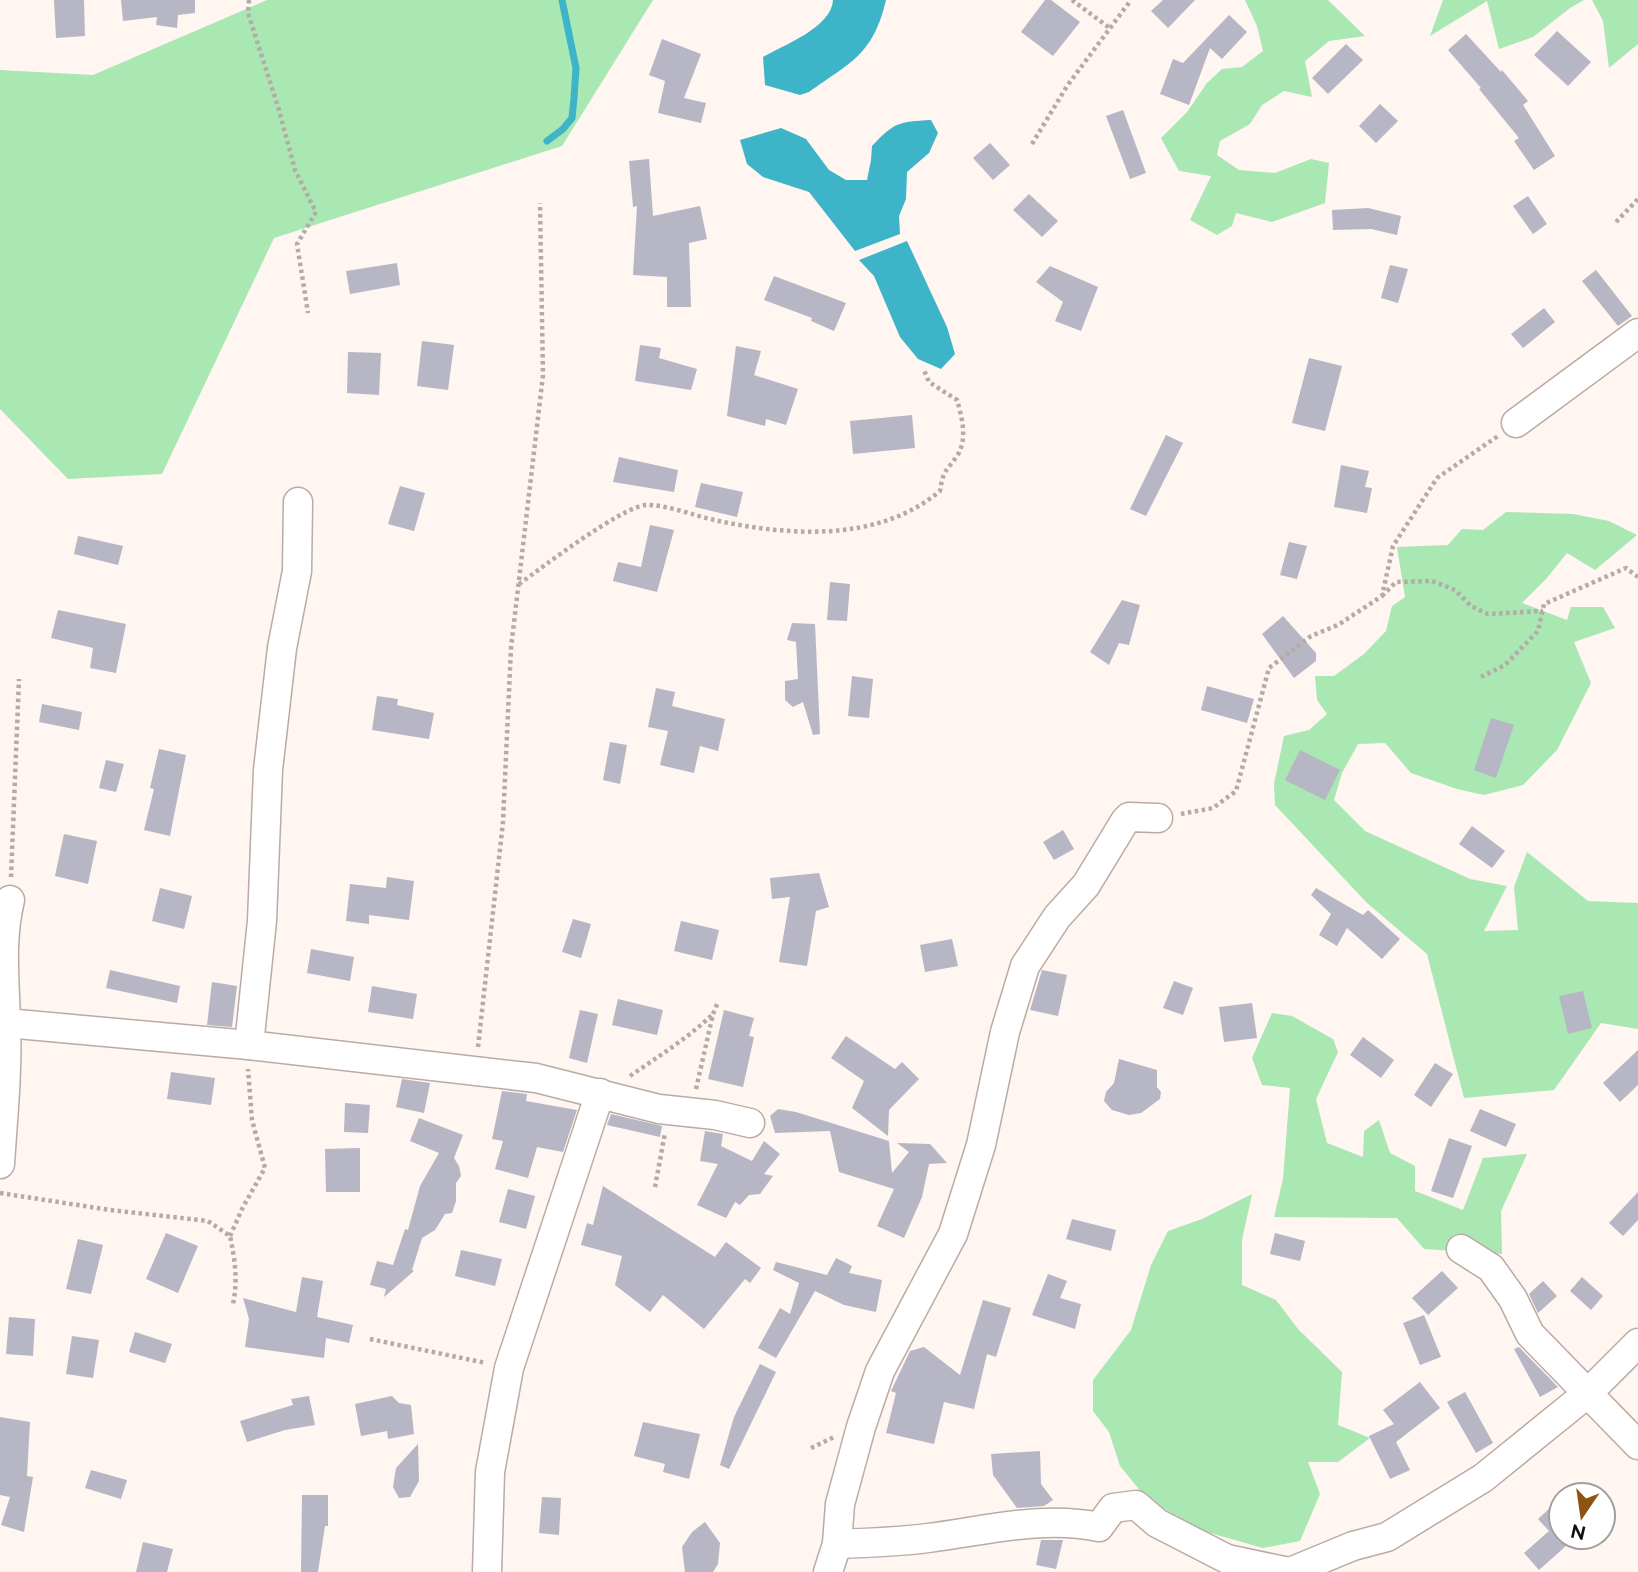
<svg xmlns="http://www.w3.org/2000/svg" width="1638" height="1572" font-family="Raleway,sans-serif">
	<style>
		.green { fill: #a9e7b3 }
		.water { fill: #3db4c8 }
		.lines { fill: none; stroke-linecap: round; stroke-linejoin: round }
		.stream { stroke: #3db4c8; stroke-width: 7 }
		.building { fill: #b7b6c4 }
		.minor-casing { stroke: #baaba4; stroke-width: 31 }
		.path { stroke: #b3aba7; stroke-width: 4.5; stroke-dasharray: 3.5 3.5; stroke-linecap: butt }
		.minor { stroke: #fff; stroke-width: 28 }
	</style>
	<rect width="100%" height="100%" fill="#fff5f1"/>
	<g class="green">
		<polygon points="267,0 653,0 562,146 274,238 162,474 68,479 0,409 0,70 93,75"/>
		<polygon points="1245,0 1328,0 1365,36 1329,41 1305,61 1312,97 1284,91 1262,105 1250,124 1220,141 1217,155 1239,170 1275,173 1311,159 1329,163 1325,203 1272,222 1236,213 1232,226 1217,235 1190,220 1211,176 1179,171 1161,138 1187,112 1207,83 1222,69 1242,67 1263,51 1257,26"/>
		<polygon points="1443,0 1584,0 1570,8 1533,37 1499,49 1487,1 1430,36"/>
		<polygon points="1592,0 1638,0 1638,44 1609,68 1603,21"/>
		<polygon points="1506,512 1573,514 1609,521 1637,535 1595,570 1567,553 1546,579 1522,603 1567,620 1571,607 1603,607 1615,628 1574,642 1591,683 1557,750 1523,785 1484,795 1457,789 1411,773 1385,743 1358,744 1342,773 1334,800 1365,831 1470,879 1507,886 1484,931 1518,930 1514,887 1527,852 1588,901 1638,903 1638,1029 1601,1023 1554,1090 1464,1098 1427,954 1367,903 1275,805 1274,784 1284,736 1309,730 1327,714 1317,700 1315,676 1334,676 1364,654 1386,631 1392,606 1405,597 1397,547 1448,545 1462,529 1483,530"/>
		<polygon points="1272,1013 1292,1016 1333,1039 1338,1052 1316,1099 1327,1143 1363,1157 1364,1131 1379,1120 1390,1153 1415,1166 1415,1191 1463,1210 1483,1158 1527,1154 1501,1211 1502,1254 1424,1249 1397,1218 1274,1217 1283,1179 1290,1088 1262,1085 1252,1058"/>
		<polygon points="1252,1194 1242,1240 1242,1285 1276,1300 1298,1329 1342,1372 1338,1425 1370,1438 1338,1462 1308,1462 1320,1494 1300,1541 1263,1548 1203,1531 1147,1499 1120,1466 1109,1432 1093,1411 1093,1380 1131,1330 1151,1265 1168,1231 1202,1219"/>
	</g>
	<g class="water">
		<path d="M833 0H886C873 55 851 62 809 92L800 95 765 85 763 57C784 45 832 27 833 0Z"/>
		<path d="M931 120 938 133 929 153 907 172 906 199 899 216 900 234 855 251 809 192 763 177 747 164 740 140 781 128 806 139 829 170 846 180H867L871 160 872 146C895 122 898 122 931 120Z"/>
		<polygon points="907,241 947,327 955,354 941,369 918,359 900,337 874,276 859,260"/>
	</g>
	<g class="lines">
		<polyline class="stream" points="547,141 563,129 572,118 574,98 576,68 562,0"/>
	</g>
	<g class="building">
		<polygon points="54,0 84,0 85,36 56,38"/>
		<polygon points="121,0 195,0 195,13 178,15 177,28 156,25 157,17 123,21"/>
		<polygon points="1045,0 1051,0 1080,22 1053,56 1021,32"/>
		<polygon points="1163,0 1195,0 1168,28 1151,11"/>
		<polygon points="1229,15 1247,32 1222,59 1210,48 1189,105 1160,94 1173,59 1183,63"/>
		<polygon points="1557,31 1591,62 1568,86 1534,55"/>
		<polygon points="1466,34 1501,72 1502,70 1528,101 1523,105 1555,156 1534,170 1514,141 1519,138 1479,89 1481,88 1448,50"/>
		<polygon points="662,39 701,54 684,98 706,103 701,123 658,113 665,81 649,75"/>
		<polygon points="1346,44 1363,60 1328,94 1312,78"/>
		<polygon points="1380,104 1398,121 1376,143 1359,126"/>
		<polygon points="1123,110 1146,173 1130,179 1106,116"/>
		<polygon points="990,143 1010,165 993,180 973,158"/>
		<polygon points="649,159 653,216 700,206 707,239 689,243 691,307 667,307 667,277 633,275 637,206 633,207 629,161"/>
		<polygon points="1029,194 1058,221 1042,237 1013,210"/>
		<polygon points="1528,196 1547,224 1533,234 1513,206"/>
		<polygon points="1368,208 1401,216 1397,235 1371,229 1333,230 1332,210"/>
		<polygon points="397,263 400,285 350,294 346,271"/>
		<polygon points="1390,265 1408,269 1398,303 1381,298"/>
		<polygon points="1050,266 1098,287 1081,331 1055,321 1063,302 1036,282"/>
		<polygon points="1596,270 1632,316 1618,326 1582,281"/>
		<polygon points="774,276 846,303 834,331 811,321 812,318 764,300"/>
		<polygon points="1544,308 1555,322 1523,348 1511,334"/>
		<polygon points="422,341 454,345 448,390 417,386"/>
		<polygon points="640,345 661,348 659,358 697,369 691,390 635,381"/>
		<polygon points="736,346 761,351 754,375 798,389 786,425 766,419 765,426 727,416"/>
		<polygon points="348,352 381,353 379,395 347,393"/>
		<polygon points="1309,358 1342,366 1325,431 1292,423"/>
		<polygon points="912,415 915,448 853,454 850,421"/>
		<polygon points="1166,435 1183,443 1146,516 1130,509"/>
		<polygon points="619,457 678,470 674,492 613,482"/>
		<polygon points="1341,465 1369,471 1365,487 1372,488 1367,513 1334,507"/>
		<polygon points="701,483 743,492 737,517 695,507"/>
		<polygon points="400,486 425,493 414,531 388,524"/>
		<polygon points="650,525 674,530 657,592 613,581 618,562 641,567"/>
		<polygon points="78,536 123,546 118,565 74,554"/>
		<polygon points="1289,542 1307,546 1297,579 1280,575"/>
		<polygon points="830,582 850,584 847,621 827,620"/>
		<polygon points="1122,600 1140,605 1129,645 1119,643 1109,665 1090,652"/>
		<polygon points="58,610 126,624 116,673 90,668 93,648 51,638"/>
		<polygon points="1283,616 1316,653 1316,661 1294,678 1262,634"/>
		<polygon points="792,623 815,624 820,734 813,735 803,702 793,707 785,700 785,681 798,679 796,642 787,640"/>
		<polygon points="852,676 873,679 869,718 848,716"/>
		<polygon points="1207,686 1254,699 1247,723 1201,710"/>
		<polygon points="656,688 675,692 672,706 725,719 718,751 700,746 694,773 660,765 668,731 648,727"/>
		<polygon points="377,696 398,699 397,705 434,713 429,739 372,730"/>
		<polygon points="42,704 82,712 79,730 39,722"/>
		<polygon points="1491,718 1514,725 1496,778 1474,770"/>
		<polygon points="610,742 627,745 620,784 603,780"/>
		<polygon points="159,749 186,755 170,836 144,830 154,789 150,788"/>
		<polygon points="1300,750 1340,770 1325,800 1285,780"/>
		<polygon points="106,760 124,764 116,792 99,788"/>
		<polygon points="1472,826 1505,851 1492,868 1459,844"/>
		<polygon points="1063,830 1074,849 1054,860 1043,842"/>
		<polygon points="64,834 97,841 88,884 55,876"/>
		<polygon points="819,873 829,907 816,911 807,966 779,962 790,897 772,899 770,878"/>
		<polygon points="387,877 414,881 409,920 369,915 369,924 346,921 350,884 386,888"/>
		<polygon points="160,888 192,896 184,929 152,921"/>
		<polygon points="1316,888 1363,915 1368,910 1400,939 1382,959 1347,928 1337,946 1319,935 1331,914 1311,895"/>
		<polygon points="573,919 591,924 581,958 562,952"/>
		<polygon points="681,921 719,930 712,960 674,951"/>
		<polygon points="952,939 958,966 925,972 920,945"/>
		<polygon points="311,949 354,957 350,981 307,973"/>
		<polygon points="110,970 180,986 177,1003 106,988"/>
		<polygon points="1042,970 1067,975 1058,1016 1030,1010"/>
		<polygon points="1174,981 1193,988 1183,1015 1163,1008"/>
		<polygon points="212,982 237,986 232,1027 207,1025"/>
		<polygon points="372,986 417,994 413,1019 368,1012"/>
		<polygon points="1583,991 1592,1028 1568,1034 1559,996"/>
		<polygon points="618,999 663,1010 657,1035 612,1025"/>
		<polygon points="1252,1003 1257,1038 1224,1042 1219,1007"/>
		<polygon points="580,1010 598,1014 587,1063 569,1058"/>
		<polygon points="724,1010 754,1018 749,1036 754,1037 743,1087 708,1079"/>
		<polygon points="846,1036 895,1069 902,1062 919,1079 889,1110 888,1136 852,1108 864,1081 831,1058"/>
		<polygon points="1363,1037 1394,1060 1381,1078 1350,1055"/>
		<polygon points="1638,1050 1638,1085 1620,1102 1603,1083"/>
		<polygon points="1119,1059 1157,1070 1157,1087 1161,1092 1160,1099 1141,1113 1129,1115 1112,1110 1104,1101 1106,1092 1114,1083"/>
		<polygon points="1435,1063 1453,1074 1431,1107 1414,1095"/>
		<polygon points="171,1072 215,1078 211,1105 167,1099"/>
		<polygon points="402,1079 430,1083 424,1113 396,1107"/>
		<polygon points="502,1091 527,1094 526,1101 577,1110 563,1152 537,1147 528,1178 495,1169 503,1141 492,1139"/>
		<polygon points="345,1103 370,1105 368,1133 344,1132"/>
		<polygon points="778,1109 796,1112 889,1141 892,1173 909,1152 897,1143 930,1144 947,1163 929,1164 922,1197 904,1238 877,1226 894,1189 839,1172 830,1131 775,1133 770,1116"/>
		<polygon points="1480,1109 1516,1124 1506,1147 1470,1131"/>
		<polygon points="611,1114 662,1126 660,1137 607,1125"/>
		<polygon points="419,1118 463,1135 454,1158 459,1166 461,1176 456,1183 456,1201 452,1213 445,1214 435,1230 422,1238 412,1270 414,1271 384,1297 386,1289 370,1285 377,1261 393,1265 405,1229 408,1230 420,1186 439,1153 410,1141"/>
		<polygon points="705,1131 723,1134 721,1146 752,1161 764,1141 780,1154 764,1174 773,1176 760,1194 749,1195 740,1205 735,1202 726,1218 697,1205 718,1164 700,1161"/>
		<polygon points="1449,1138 1472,1146 1453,1198 1431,1191"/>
		<polygon points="360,1148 360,1192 326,1192 325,1149"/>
		<polygon points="603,1186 715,1257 726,1242 761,1268 750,1283 745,1279 704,1329 663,1295 650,1312 615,1285 622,1256 581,1245 587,1223 593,1225"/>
		<polygon points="508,1189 535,1196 526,1229 499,1222"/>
		<polygon points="1638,1192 1638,1220 1623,1236 1609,1223"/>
		<polygon points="1072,1219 1116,1230 1111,1251 1066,1239"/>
		<polygon points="166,1233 198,1246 178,1293 146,1279"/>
		<polygon points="1275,1233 1305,1241 1300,1261 1270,1254"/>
		<polygon points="78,1239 103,1245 91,1294 66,1289"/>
		<polygon points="461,1250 502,1259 495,1286 455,1276"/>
		<polygon points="836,1258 852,1266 849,1273 882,1280 876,1312 844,1305 815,1291 776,1358 758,1348 780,1308 790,1314 799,1283 773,1270 776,1262 827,1275"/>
		<polygon points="1442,1271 1458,1288 1428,1315 1412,1298"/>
		<polygon points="1048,1274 1067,1281 1060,1298 1081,1304 1075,1329 1032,1315"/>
		<polygon points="302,1277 323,1281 317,1317 353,1325 349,1343 326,1338 324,1358 245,1347 249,1319 243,1298 296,1312"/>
		<polygon points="1582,1277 1603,1296 1591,1310 1570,1291"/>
		<polygon points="1543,1281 1557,1296 1538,1313 1529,1294"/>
		<polygon points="983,1300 1011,1308 996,1357 987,1354 974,1409 944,1402 934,1444 886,1433 896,1393 891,1391 910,1351 924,1347 960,1375"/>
		<polygon points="1424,1315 1441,1357 1420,1365 1403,1323"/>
		<polygon points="9,1317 35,1319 33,1356 6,1354"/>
		<polygon points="135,1332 172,1344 165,1363 129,1352"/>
		<polygon points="72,1336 99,1340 93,1378 66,1374"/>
		<polygon points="1519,1347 1558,1387 1540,1397 1514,1349"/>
		<polygon points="760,1364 776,1372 729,1469 720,1465 734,1417"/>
		<polygon points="1420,1382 1440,1408 1396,1442 1410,1470 1390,1479 1369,1436 1394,1424 1383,1410"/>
		<polygon points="1465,1392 1493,1443 1476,1453 1447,1402"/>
		<polygon points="309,1396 315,1425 285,1430 247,1442 240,1421 293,1405 291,1399"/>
		<polygon points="392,1396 399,1403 411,1405 414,1434 388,1439 387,1431 361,1436 355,1404"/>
		<polygon points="0,1417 30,1422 27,1476 33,1477 24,1532 1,1525 10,1497 0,1495"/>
		<polygon points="643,1422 700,1434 689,1479 663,1472 665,1464 634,1456"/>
		<polygon points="418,1444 419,1481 410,1497 399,1498 393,1487 396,1468"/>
		<polygon points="1040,1451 1041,1484 1053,1500 1044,1506 1017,1508 993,1475 991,1454"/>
		<polygon points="91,1470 127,1480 121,1499 85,1488"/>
		<polygon points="302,1495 328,1495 328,1526 325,1526 318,1572 301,1572"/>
		<polygon points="542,1497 561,1498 559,1535 539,1533"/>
		<polygon points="1561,1498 1561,1537 1576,1537 1539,1570 1524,1553 1549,1531 1538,1519"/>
		<polygon points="705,1522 720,1543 718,1564 713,1572 685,1572 682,1547 692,1532"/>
		<polygon points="1041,1540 1063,1540 1056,1569 1036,1565"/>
		<polygon points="143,1542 173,1549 167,1572 136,1572"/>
	</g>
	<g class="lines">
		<defs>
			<g id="minor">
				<polyline points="1516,423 1638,333"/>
				<polyline points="6,1023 249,1045 536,1078 659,1109 715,1115 750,1123"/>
				<polyline points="249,1045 262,921 268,770 282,648 297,571 298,502"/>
				<path d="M0 1164C3 1117 8 1070 6 1023 5 981 0 941 10 900"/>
				<polyline points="1461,1249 1491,1268 1513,1299 1530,1334 1638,1445"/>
				<path d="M837 1544C868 1543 898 1542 928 1538 984 1531 1043 1515 1099 1527L1113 1508 1136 1505 1157 1523 1227 1559 1289 1572"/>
				<polyline points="487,1572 490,1472 509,1368 600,1093"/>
				<polyline points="828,1572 837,1544 840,1504 861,1427 880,1371 953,1234 981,1145 1005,1032 1025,966 1057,917 1086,885 1125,821 1129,817 1158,818"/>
				<polyline points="1290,1572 1353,1546 1387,1537 1483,1478 1588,1393 1638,1343"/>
			</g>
		</defs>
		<use href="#minor" class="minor-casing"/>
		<g class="path">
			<polyline points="249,0 248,13 279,110 295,170 316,212 297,244 308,313"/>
			<polyline points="1072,0 1111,29"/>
			<polyline points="1032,144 1067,86 1131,0"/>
			<polyline points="1616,222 1638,199"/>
			<path d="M519 584C543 567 621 507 646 505 664 504 696 516 714 520 788 536 878 543 940 491 943 470 946 472 957 456 968 439 962 418 957 400L929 382 924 370"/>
			<polyline points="1382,596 1396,582 1432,581 1455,590 1471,606 1488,614 1543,611"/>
			<polyline points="1481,677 1505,665 1538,631 1544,604 1626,568 1638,577"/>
			<polyline points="1181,814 1213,808 1236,791 1269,668 1311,636 1338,625 1382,596 1393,546 1437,478 1498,436"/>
			<polyline points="11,877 19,679"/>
			<polyline points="478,1047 503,822 511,648 543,375 540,203"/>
			<path d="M630 1076C659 1056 688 1038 713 1014"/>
			<polyline points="696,1089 713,1014 718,1002"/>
			<polyline points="655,1187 665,1133"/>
			<path d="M0 1193 110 1210 208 1221 230 1236C235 1259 238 1281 233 1304"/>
			<polyline points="230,1236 243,1207 265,1168 252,1120 248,1069"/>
			<polyline points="370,1339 486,1363"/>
			<polyline points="811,1448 834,1437"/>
		</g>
		<use href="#minor" class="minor"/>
	</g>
	<g transform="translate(1582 1516) rotate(193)"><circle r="33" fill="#ffffff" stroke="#a19f9e" stroke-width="2"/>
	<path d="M0-5L12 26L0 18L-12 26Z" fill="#8e5310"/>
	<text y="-10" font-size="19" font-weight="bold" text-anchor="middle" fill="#140f0c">N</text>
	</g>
</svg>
